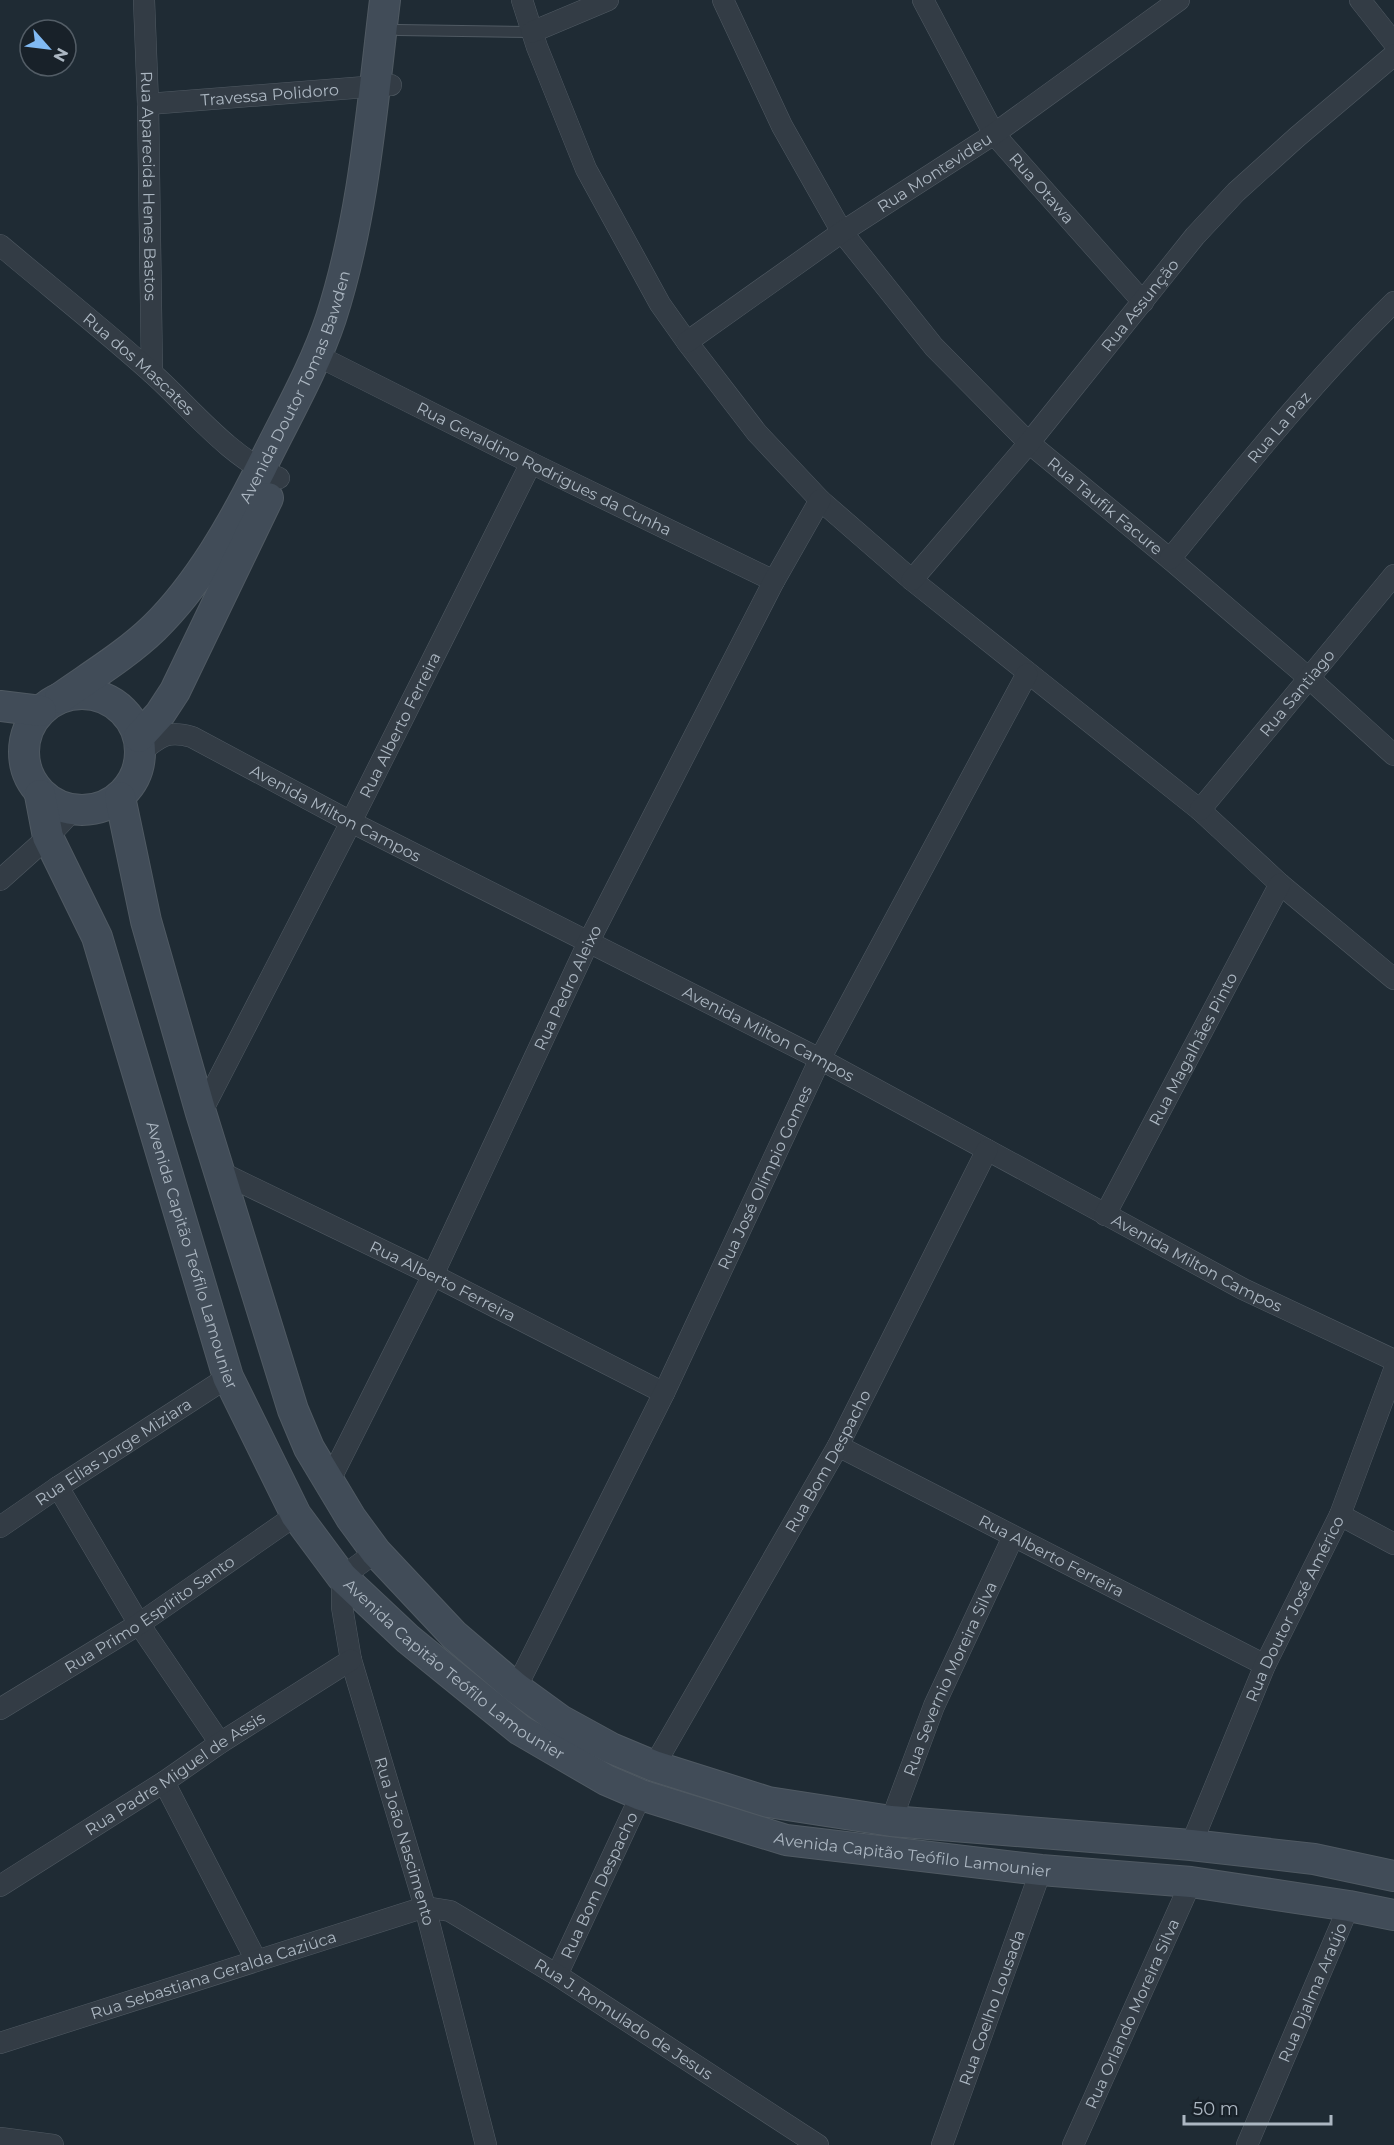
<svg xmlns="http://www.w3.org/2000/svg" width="1394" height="2145" viewBox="0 0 1394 2145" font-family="Montserrat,sans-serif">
	<rect width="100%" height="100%" fill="#1f2b34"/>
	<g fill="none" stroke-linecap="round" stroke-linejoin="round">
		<defs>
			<path id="lane" d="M398,30L532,32"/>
			<g id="street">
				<path id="s1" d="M144,0L148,104L152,373"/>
				<path d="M522,0L537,47L586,169L660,304L687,342L757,433L820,500L912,580L1200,810L1280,884L1394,979"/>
				<path id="s2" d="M723,0L782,126L842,232L934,347L1029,443L1170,559L1310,679L1394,755"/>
				<path id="s3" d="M923,0L994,134L1143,302"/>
				<path d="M1360,0L1394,43"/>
				<path d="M532,32L608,0"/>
				<path id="s4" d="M148,104L391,85"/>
				<path id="s5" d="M0,245C51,288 103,329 152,373C191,408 230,458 279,478"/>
				<path id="s6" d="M687,342L842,232L994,134L1179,0"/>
				<path id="s7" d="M316,355L531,463L774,581"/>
				<path id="s8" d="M1170,559C1242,471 1312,382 1394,302"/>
				<path id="s9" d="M912,580L1029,443L1195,236L1236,192L1297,137L1394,55"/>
				<path id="s10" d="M141,752C160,736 168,730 192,737L351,822L820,1059L1243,1289L1394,1360"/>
				<path id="s11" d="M1200,810L1394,575"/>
				<path d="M0,880L48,837L74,809"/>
				<path id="s12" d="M201,1113L351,822L531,463"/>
				<path id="s13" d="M220,1172L433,1275L664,1393"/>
				<path id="s14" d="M1105,1215L1280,884"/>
				<path id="s15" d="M838,1446L1265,1665"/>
				<path id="s16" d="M329,1482L433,1275L588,943L774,581L820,500"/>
				<path d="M58,1487L139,1624L220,1743"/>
				<path d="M1340,1515L1394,1544"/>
				<path id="s17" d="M0,1527L58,1487L228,1377"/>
				<path id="s18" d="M376,1552L342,1577V1607L351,1660L425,1907L486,2145"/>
				<path id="s19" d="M516,1688L664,1393L820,1059L1027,674"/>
				<path id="s20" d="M0,1709L139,1624L296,1515"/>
				<path id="s21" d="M654,1766L838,1446L987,1150"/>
				<path d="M164,1782L256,1960"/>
				<path id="s22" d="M891,1821L934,1706L1013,1537"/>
				<path id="s23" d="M1191,1845L1265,1665L1340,1515L1394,1370"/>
				<path id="s24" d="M0,1886L164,1782L220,1743L351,1660"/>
				<path id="s25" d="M557,1975L641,1795"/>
				<path id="s26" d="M0,2043L425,1907L450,1911L557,1975L818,2145"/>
				<path d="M0,2138L53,2145"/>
				<path id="s27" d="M942,2145L1041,1870"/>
				<path id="s28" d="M1073,2145L1191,1882"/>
				<path id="s29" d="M1247,2145L1349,1906"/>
			</g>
			<g id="secondary">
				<circle cx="82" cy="752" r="58"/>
				<path id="s30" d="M60,698C91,676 126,655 154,628C199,584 234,522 262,466C286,417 314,369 331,318C364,216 372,106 385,0"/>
				<path d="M0,706L41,711"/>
				<path d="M139,737L160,714L175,691L268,498"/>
				<path id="s31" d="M40,795L48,837L97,937L228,1377L296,1515L342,1577L408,1639L520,1730L606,1780L641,1795L786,1840L1041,1870L1191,1882L1349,1906L1394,1915"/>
				<path d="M120,797L146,921L201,1113L293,1410L309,1448L351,1518L376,1552L454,1635L516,1688L560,1720L611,1748L654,1766L768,1802L891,1821L1191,1845L1314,1859L1394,1876"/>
			</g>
		</defs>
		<!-- lane casing -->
		<use href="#lane" stroke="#505a63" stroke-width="12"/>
		<!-- street casing -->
		<use href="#street" stroke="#505a63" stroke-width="22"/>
		<!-- secondary casing -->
		<use href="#secondary" stroke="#505a63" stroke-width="32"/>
		<!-- lane -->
		<use href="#lane" stroke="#333c45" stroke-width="10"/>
		<!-- street -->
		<use href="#street" stroke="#333c45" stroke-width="21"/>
		<!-- secondary -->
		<use href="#secondary" stroke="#414c58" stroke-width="30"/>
	</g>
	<g text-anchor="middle" stroke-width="4.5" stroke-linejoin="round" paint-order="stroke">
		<!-- street labels -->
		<g font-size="16" fill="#acb7c2" stroke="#182129">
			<text dy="6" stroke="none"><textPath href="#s4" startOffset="122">Travessa Polidoro</textPath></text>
			<text dy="6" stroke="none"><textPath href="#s6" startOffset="300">Rua Montevideu</textPath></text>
			<text dy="6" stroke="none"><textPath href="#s1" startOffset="186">Rua Aparecida Henes Bastos</textPath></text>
			<text dy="6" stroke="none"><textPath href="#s3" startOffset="224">Rua Otawa</textPath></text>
			<text dy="6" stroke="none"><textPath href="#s9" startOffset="357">Rua Assunção</textPath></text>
			<text dy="6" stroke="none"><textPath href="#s5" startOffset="183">Rua dos Mascates</textPath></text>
			<text dy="6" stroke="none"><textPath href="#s30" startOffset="399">Avenida Doutor Tomas Bawden</textPath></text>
			<text dy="6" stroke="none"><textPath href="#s8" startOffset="171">Rua La Paz</textPath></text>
			<text dy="6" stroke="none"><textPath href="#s7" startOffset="255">Rua Geraldino Rodrigues da Cunha</textPath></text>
			<text dy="6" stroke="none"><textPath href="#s2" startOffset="642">Rua Taufik Facure</textPath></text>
			<text dy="6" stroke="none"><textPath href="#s11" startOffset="152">Rua Santiago</textPath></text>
			<text dy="6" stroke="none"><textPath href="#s12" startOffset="436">Rua Alberto Ferreira</textPath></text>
			<text dy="6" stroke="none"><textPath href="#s10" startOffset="219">Avenida Milton Campos</textPath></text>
			<text dy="6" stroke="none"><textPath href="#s16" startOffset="549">Rua Pedro Aleixo</textPath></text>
			<text dy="6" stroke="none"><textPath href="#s10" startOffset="705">Avenida Milton Campos</textPath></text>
			<text dy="6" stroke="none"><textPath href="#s14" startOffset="188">Rua Magalhães Pinto</textPath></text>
			<text dy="6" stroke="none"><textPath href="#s19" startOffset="568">Rua José Olímpio Gomes</textPath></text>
			<text dy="6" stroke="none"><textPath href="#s31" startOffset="486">Avenida Capitão Teófilo Lamounier</textPath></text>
			<text dy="6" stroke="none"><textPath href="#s10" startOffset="1191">Avenida Milton Campos</textPath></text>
			<text dy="6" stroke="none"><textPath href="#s13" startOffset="248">Rua Alberto Ferreira</textPath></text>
			<text dy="6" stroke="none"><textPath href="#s17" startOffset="136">Rua Elias Jorge Miziara</textPath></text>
			<text dy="6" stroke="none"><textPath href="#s21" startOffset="351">Rua Bom Despacho</textPath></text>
			<text dy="6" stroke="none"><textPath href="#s15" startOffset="240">Rua Alberto Ferreira</textPath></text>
			<text dy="6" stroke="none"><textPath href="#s23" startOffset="258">Rua Doutor José Américo</textPath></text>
			<text dy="6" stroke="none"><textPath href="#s20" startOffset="177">Rua Primo Espírito Santo</textPath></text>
			<text dy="6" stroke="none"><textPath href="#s31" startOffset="990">Avenida Capitão Teófilo Lamounier</textPath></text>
			<text dy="6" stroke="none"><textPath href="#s22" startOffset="154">Rua Severnio Moreira Silva</textPath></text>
			<text dy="6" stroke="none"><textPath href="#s24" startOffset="208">Rua Padre Miguel de Assis</textPath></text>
			<text dy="6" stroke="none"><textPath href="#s18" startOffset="315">Rua João Nascimento</textPath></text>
			<text dy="6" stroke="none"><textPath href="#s31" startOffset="1496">Avenida Capitão Teófilo Lamounier</textPath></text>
			<text dy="6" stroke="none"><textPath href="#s25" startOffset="99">Rua Bom Despacho</textPath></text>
			<text dy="6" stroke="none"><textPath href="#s26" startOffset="224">Rua Sebastiana Geralda Caziúca</textPath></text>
			<text dy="6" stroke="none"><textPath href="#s29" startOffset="166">Rua Djalma Araújo</textPath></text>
			<text dy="6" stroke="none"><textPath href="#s27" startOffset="146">Rua Coelho Lousada</textPath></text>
			<text dy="6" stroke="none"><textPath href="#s28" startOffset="144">Rua Orlando Moreira Silva</textPath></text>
			<text dy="6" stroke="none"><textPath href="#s26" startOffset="676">Rua J. Romulado de Jesus</textPath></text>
		</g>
	</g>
	<!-- north arrow -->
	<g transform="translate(48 48) rotate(118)"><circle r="28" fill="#182129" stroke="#535d66" stroke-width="1.5"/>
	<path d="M0-4.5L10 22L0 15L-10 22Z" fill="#80baf4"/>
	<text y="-9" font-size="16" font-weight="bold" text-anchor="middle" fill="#acb7c2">N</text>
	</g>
	<!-- scale -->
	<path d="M1184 2115v9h147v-9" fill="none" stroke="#acb7c2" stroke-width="3"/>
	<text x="1193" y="2115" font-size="18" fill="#acb7c2" stroke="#182129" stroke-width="4.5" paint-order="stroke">50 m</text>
</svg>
